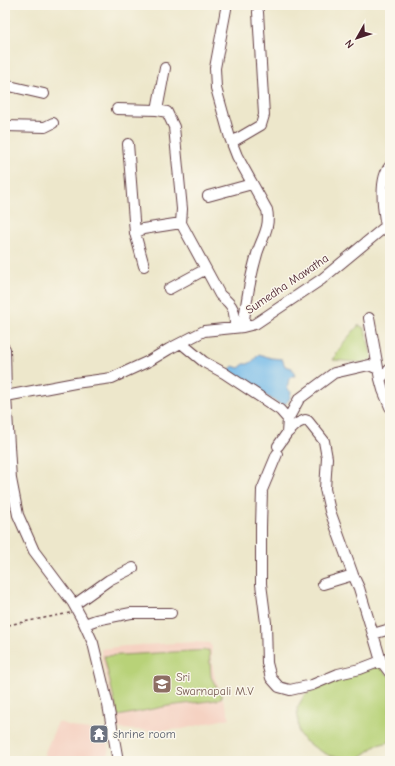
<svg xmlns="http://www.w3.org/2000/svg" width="395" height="766" viewBox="0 0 395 766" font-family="'Comic Neue',sans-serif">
	<rect width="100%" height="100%" fill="#fbf7ec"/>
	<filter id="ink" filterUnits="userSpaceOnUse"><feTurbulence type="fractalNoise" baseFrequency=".025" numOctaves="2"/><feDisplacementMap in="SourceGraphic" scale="8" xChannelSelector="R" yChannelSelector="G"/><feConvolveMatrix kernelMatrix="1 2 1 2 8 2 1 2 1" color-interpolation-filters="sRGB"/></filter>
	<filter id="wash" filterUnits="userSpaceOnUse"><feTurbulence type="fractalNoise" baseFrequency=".012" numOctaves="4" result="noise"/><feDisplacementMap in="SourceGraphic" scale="16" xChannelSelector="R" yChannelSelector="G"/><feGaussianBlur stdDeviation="0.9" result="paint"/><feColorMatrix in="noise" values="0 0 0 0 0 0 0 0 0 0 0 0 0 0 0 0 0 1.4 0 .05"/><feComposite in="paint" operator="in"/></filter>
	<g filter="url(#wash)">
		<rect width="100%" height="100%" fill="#ede7cb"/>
		<!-- built -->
		<path fill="#f5d2c2" d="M193,642L209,643L212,647L211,659L215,678L230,718L182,729L154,731L119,729L102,660L101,649L125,646Z
			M58,722L82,729L104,731L108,737L109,761H46L45,752Z"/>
		<!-- green -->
		<path fill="#b8d278" stroke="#817852" d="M359,325L365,329L372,358L366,363L333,360L344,342Z
			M209,650L211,677L222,697L217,700L168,706L118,716L104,656Z
			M379,666L390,677V742L377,745L359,758L330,756L317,749L305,741L299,734L297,708L304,696L315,688L331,681Z"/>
		<!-- water -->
		<path fill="#70b8e8" stroke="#5d6c8a" d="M259,354L271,358L282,359L285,366L292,368L295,376H292L289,379L287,388L291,392C290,398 289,403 282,405L263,394L256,385L252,386L229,370L233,366L239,368L244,364H248L253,361Z"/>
	</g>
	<g filter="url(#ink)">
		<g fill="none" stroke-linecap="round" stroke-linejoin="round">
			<defs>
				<path id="minor" d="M226,9L215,68L216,88L230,138L237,156L267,210C271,227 261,240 257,254C250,278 246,303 243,327
					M5,85L44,94
					M117,109L157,110L167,112L174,127L182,209L181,223L220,295C234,306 235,310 235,328
					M157,110L165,68
					M5,126L45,127L53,123
					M232,142L261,125L264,115L258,12
					M128,144L135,233L144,266
					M208,196L252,184
					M386,226C383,210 378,179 390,166
					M135,233L143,229L181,223
					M169,289L206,269
					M369,318L380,379
					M181,343L204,362L224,373L280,410L288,419
					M5,349L6,396L11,479L18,515L34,551L73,603L83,621L93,643L108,705L118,761
					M390,369L380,379L383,390L390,407
					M6,396L75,383L112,378L149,361L169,349L204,331L243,327L255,324L322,279L386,226L390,225
					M287,433L298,423L305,420L308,421L324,441L327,458L325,489L330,511L353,575L359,588L373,634
					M278,446L287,433L288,419L299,399L334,373L369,365L378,369
					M277,454L262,490L261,527V584L266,623L267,663L271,678L279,687L290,690L312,685L338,674L360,669L381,661
					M323,584L353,575
					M74,605L109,580L133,568
					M85,624L96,620L131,613H171
					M390,629L373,634L381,661L390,673"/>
			</defs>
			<!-- minor casing -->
			<use href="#minor" stroke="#623d43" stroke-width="12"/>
			<!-- path -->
			<path stroke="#623d43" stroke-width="1.5" stroke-dasharray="3 3" stroke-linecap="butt" d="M8,625L70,613"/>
			<!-- minor -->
			<use href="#minor" stroke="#fff" stroke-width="10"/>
		</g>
	</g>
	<!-- icons -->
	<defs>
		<symbol id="school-square" viewBox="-11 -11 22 22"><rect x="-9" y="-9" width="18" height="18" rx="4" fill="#8d6e63" stroke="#fbf7ec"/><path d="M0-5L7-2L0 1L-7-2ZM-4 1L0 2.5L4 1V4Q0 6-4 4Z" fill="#fff"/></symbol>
		<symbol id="temple-square" viewBox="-11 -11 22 22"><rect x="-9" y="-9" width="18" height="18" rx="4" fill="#6b7280" stroke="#fbf7ec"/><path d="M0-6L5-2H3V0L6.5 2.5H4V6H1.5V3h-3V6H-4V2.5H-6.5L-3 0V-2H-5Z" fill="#fff"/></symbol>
	</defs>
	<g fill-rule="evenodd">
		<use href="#school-square" x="151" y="673" width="22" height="22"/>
		<use href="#temple-square" x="88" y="723" width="22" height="22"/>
	</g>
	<g text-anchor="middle" stroke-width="3" stroke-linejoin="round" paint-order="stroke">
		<!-- street labels -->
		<g font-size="12" fill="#4a1f2b" stroke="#fbf7ec">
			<text transform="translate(287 284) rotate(-34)" y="4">Sumedha Mawatha</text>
		</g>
		<!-- education labels -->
		<g font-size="12" fill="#785e54" stroke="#fbf7ec" text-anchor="start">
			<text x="176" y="681">Sri<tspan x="176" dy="14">Swarnapali M.V</tspan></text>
		</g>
		<!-- worship labels -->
		<g font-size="12" fill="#5b616d" stroke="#fbf7ec" text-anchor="start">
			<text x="113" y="738">shrine room</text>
		</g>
	</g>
	<!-- margin -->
	<rect width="395" height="766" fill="none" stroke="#fbf7ec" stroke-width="20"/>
	<!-- north arrow -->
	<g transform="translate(357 38) rotate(231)" stroke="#fbf7ec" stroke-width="3" paint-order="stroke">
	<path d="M0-3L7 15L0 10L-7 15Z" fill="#4a1f2b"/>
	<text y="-6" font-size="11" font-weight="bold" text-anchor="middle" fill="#4a1f2b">N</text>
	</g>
</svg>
